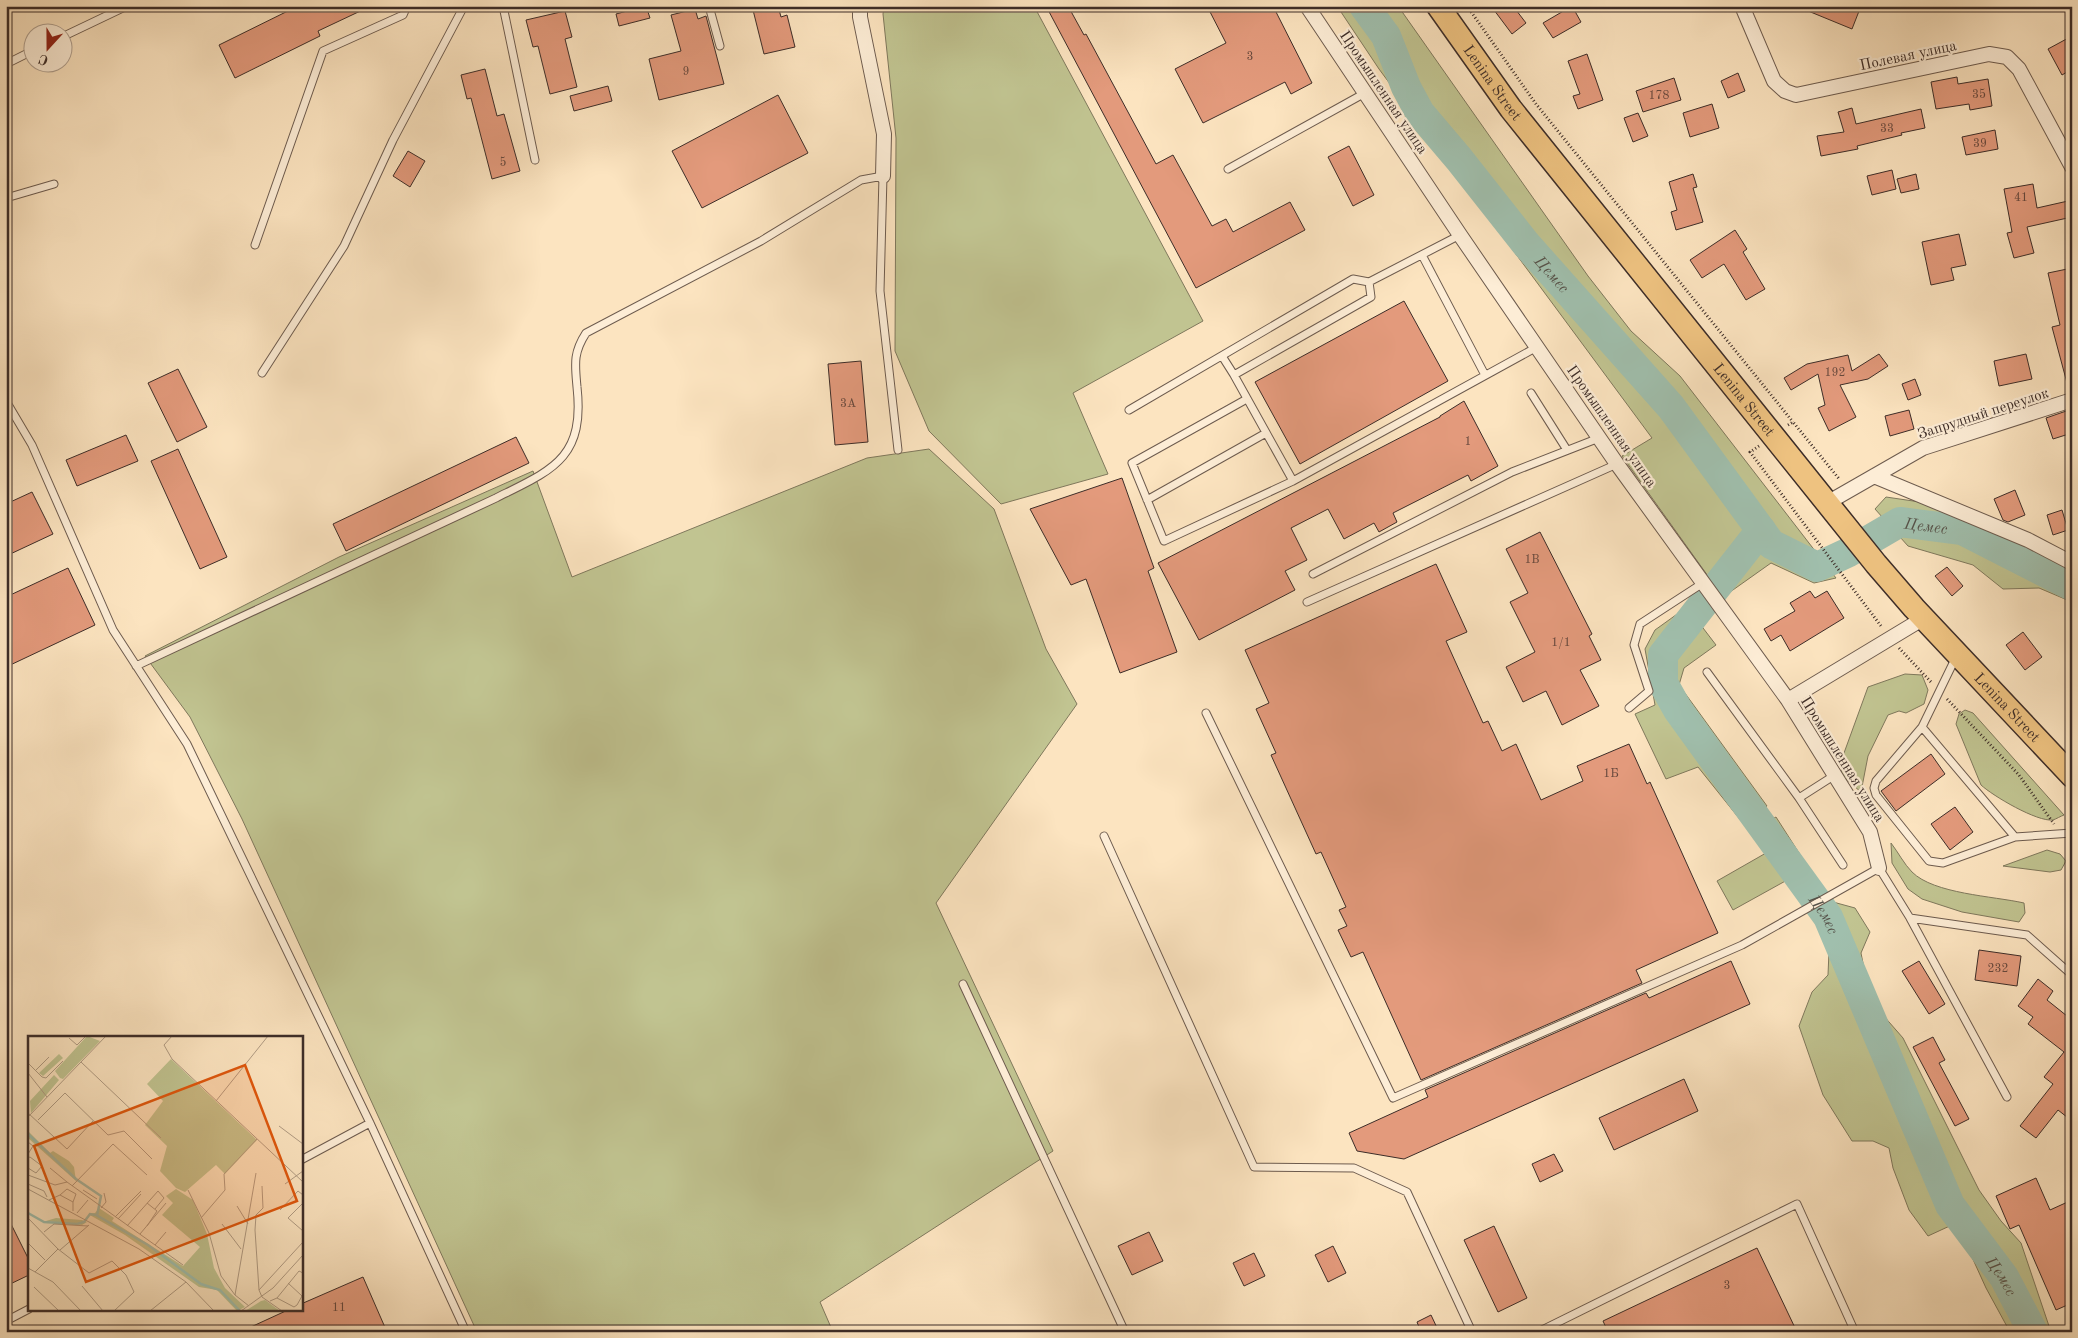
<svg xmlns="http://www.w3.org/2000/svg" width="2078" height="1338" viewBox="0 0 2078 1338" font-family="'Old Standard TT',serif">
	<rect width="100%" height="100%" fill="#fce4c0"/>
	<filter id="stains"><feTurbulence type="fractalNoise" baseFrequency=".004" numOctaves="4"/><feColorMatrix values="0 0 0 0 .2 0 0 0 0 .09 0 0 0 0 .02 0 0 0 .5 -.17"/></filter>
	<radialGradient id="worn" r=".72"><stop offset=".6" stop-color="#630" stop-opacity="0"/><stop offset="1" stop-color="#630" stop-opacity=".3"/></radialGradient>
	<!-- green -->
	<path fill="#c1c491" stroke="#7f785c" d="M884,6H1034L1203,321L1073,393L1108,474L1001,504L929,431L895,351L896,138L883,14Z
		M1337,6H1398L1588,276L1631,331L1680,376L1836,578L1814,583L1771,563L1723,597L1622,456L1652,438L1379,69Z
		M929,449L994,509L1046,649L1077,704L936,903L1053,1151L820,1302L833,1332H477L242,819L190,717L145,656L339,557L533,471L572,577L867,458Z
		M1886,497L1920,502L2005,534L2072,569V602L2039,588L2003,589L1973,565L1908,546L1875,509Z
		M1687,607L1716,645L1684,668L1679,685L1767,806L1742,822L1698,767L1666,779L1635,714L1655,705L1645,649L1655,630Z
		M1905,674L1922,675L1928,690L1924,704L1906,713L1899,711L1888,715L1868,756L1861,792L1841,775L1844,753L1868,687Z
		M1965,710L1973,713L2064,815C2061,816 2056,819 2053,820C2037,822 1993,796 1981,785L1956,724L1959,714Z
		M1776,817L1824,892L1803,904L1789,879L1733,910L1717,881L1766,853L1750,831Z
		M1891,843C1898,852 1904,864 1912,872C1934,894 1993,896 2024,903L2025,913L2019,922L1962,912L1922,899L1908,889L1892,863Z
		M2047,850L2060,854L2066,861L2061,870L2050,872L2003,866Z
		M1833,902L1855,908L1870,932L1861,953L1867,983L1882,1014L1903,1038L1979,1190L2001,1221L2021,1243L2051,1332H2010L1986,1288L1966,1244L1954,1224L1928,1236L1909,1210L1893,1168L1889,1148L1873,1141H1852L1823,1095L1799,1026L1812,992L1828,975L1829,951L1819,921Z"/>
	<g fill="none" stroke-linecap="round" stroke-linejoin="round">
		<!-- river -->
		<g stroke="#a0bfad" stroke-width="30">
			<path id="s1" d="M1364,6L1386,36L1406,87L1420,113L1459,159L1526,244L1671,407L1771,544L1817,567L1847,553L1900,522L1962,530L2072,586"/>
			<path id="s2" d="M1761,530L1663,655V683L1678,710L1828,917L1950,1205L2004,1277L2033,1332"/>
		</g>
	</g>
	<!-- building -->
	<path fill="#e39a7c" stroke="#3d2d28" d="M298,6H371L318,31L320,36L235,78L219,45Z
		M646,6L650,18L619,26L616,14Z
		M752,6H778L781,17L787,15L795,47L764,54Z
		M1046,6H1068L1084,35L1086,34L1156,164L1173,155L1212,226L1226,219L1233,232L1290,202L1305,230L1196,288Z
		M1207,6H1273L1312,83L1291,94L1285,82L1203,123L1175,69L1226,43Z
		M1491,6H1513L1526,23L1512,34Z
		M1572,6L1581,22L1553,38L1543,23Z
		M1796,6H1861L1852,29Z
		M695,9L698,19L706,16L724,84L659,100L649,59L681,51L671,15Z
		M565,11L572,37L565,39L577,87L550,94L538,46L533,47L526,20Z
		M2072,36V69L2062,75L2048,49Z
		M1587,54L1603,100L1578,109L1573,96L1580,94L1568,61Z
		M485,69L497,116L504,114L520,171L492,179L471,98L467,99L461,75Z
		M1738,73L1745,91L1728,98L1721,81Z
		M1957,77L1958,84L1988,79L1992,106L1970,110L1969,104L1936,109L1931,82Z
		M1674,78L1681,100L1643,112L1636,91Z
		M608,86L612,101L574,111L570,96Z
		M778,95L808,153L702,208L672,151Z
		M1712,104L1719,128L1690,137L1683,113Z
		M1852,108L1856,124L1921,109L1925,128L1901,133L1902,135L1857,146L1858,149L1821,156L1817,136L1844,132L1838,112Z
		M1638,113L1648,136L1633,142L1624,118Z
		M1995,130L1998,149L1966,155L1962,137Z
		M1349,146L1374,195L1353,206L1328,157Z
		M408,151L425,161L410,187L393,176Z
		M1892,170L1896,189L1872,195L1867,176Z
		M1693,174L1697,187L1693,188L1703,222L1676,230L1671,212L1677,210L1669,182Z
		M1916,174L1919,189L1901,193L1897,179Z
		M2033,184L2037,208L2068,201L2072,217L2027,227L2034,253L2014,258L2007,233L2012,232L2004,189Z
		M1735,230L1747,249L1743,252L1765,289L1746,300L1724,264L1702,278L1690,260Z
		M1959,234L1966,265L1951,268L1954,280L1931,285L1922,242Z
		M2072,268V383H2067L2052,327L2060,325L2048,273Z
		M1404,301L1448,381L1300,464L1255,382Z
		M1879,354L1888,366L1868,379L1840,385L1856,417L1829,431L1818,408L1825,405L1818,374L1791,390L1784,378L1807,364L1848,355L1852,371Z
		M2026,354L2032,379L1999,386L1994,361Z
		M861,361L868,442L835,445L828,364Z
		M178,369L207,427L177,442L148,383Z
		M1915,379L1921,395L1908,400L1902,384Z
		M1464,401L1498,466L1471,481L1468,475L1393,513L1397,522L1379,532L1374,523L1344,539L1328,509L1291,528L1307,560L1285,571L1295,590L1199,640L1158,563L1440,417V416Z
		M2072,409V433L2053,439L2046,418Z
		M1909,410L1914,429L1890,436L1885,416Z
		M126,435L138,461L77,486L66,460Z
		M516,437L529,463L346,551L333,524Z
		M178,449L227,557L200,569L151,461Z
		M1122,478L1154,568L1148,571L1177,652L1120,673L1086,579L1071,585L1030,509Z
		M2015,490L2025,515L2008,522L2003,520L1994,499Z
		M32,492L53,534L6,556V504Z
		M2062,510L2068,530L2053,535L2047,515Z
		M1540,532L1592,634L1589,636L1601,660L1580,670L1599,706L1562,725L1546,691L1523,702L1506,667L1535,652L1510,602L1528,593L1506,549Z
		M1436,564L1467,632L1446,641L1483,723L1488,721L1502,751L1516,744L1541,800L1583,781L1577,766L1629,744L1647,784L1650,782L1718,933L1636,970L1642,983L1421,1080L1363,952L1351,957L1338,930L1347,926L1339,910L1346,907L1321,852L1316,854L1271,755L1276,753L1256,709L1269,703L1245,650Z
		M1947,567L1963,586L1952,596L1935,576Z
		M68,568L95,625L6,667V597Z
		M1810,591L1815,598L1827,591L1844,618L1790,651L1781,635L1771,641L1764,629L1795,611L1790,603Z
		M2023,632L2042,657L2025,670L2006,645Z
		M1931,754L1945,774L1896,811L1881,791Z
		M1955,807L1973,832L1950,850L1931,824Z
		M1979,950L2021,956L2017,986L1975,980Z
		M1731,961L1750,1004L1404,1159L1357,1151L1349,1133L1428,1097L1425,1090L1646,993L1649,998Z
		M1919,961L1945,1004L1929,1014L1902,971Z
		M2038,979L2053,991L2047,1000L2072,1020V1121L2058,1110L2036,1138L2020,1126L2053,1084L2044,1077L2064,1052L2028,1024L2033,1017L2018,1006Z
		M1933,1037L1945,1060L1939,1063L1969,1119L1955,1126L1913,1047Z
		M1684,1079L1698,1111L1614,1150L1599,1118Z
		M1554,1154L1563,1171L1540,1182L1532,1164Z
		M2036,1178L2050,1210L2072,1200V1303L2056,1310L2019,1225L2010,1229L1996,1196Z
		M6,1214L29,1260V1275L6,1286Z
		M1494,1226L1527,1298L1498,1312L1464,1240Z
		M1149,1232L1163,1261L1132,1275L1118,1246Z
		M1333,1246L1346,1273L1328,1282L1315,1255Z
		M1757,1248L1797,1332H1608L1603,1321Z
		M1254,1253L1265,1276L1244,1286L1233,1263Z
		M363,1277L387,1332H240L290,1309H301V1304Z
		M1431,1315L1439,1332H1421L1417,1322Z"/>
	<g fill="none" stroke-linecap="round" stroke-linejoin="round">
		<defs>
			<path id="service" d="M503,6L535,160
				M709,6L720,46
				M62,37L127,6
				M6,64L32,51
				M1228,169L1365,93
				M6,198L54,184
				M255,245L323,51L403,15L407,6
				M1422,255L1485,375
				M1222,356L1234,375
				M262,373L344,246L393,140L464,6
				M1531,393L1567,450
				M1245,400L1132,463L1164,541L1293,481L1537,347
				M6,401L32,445L113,630L187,744L370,1123L466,1332
				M1129,410L1353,279L1369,282L1460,235
				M1293,481L1234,375L1371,297L1369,282
				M1147,500L1266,433
				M1313,574L1512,472L1599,438
				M1307,602L1617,464
				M1956,657L1922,727L2015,837L2072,833
				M136,666L496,498C552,470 585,459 577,387C575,364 573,353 586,333L761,241L861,180L883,176L880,291L898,450
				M1707,672L1799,798
				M1629,708L1649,691L1634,645L1640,624L1703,583
				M1206,713L1393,1098L1742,945L1879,868L1910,918L2027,935L2072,975
				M1922,727L1876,781L1874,788L1876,795L1929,861L1943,863L2015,837
				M1835,775L1799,798L1843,865
				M1104,836L1254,1167L1354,1168L1407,1192L1472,1332
				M1910,918L2007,1097
				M963,984L1125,1332
				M301,1160L370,1123
				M6,1321L29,1309
				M1538,1332L1797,1204L1855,1332"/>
			<path id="minor" d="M860,6V17L884,134L883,176
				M1307,6L1460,235L1617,464L1788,700L1870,832L1879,868
				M1742,6L1774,81L1785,91L1796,95L1989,54L2007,57L2019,69L2072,167
				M1874,476L2028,540L2072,563
				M1827,503L1923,448L2072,400
				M1788,700L1924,618"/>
			<g id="trunk">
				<path id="s3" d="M1438,6L1511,109L1876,564L1914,608L2072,776"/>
			</g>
		</defs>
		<!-- service casing -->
		<use href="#service" stroke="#6d5b4e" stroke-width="9"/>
		<!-- minor casing -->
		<use href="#minor" stroke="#6d5b4e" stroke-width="16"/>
		<!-- trunk casing -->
		<use href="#trunk" stroke="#3d2d28" stroke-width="25"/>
		<!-- path -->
		<path stroke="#3d2d28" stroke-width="3" stroke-dasharray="1 2.5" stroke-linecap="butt" d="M1467,6L1536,104L1793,422
			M1788,425L1793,422L1840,480
			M1759,446L1750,452L1881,626
			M1899,648L1931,682
			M1947,699L2019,775L2054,824"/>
		<!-- service -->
		<use href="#service" stroke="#fdedd6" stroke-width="7"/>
		<!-- minor -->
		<use href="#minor" stroke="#fdedd6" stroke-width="14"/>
		<!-- trunk -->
		<use href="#trunk" stroke="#eec280" stroke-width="22"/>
	</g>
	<g text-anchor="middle" stroke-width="4.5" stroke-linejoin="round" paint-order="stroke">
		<!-- number labels -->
		<g font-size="12" fill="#66483d">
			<text x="1250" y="60">3</text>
			<text x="686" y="75">9</text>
			<text x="1979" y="98">35</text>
			<text x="1659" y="99">178</text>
			<text x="1887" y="132">33</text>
			<text x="1980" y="147">39</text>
			<text x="503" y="166">5</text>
			<text x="2021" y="201">41</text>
			<text x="1835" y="376">192</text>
			<text x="848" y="407">3А</text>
			<text x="1468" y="445">1</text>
			<text x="1532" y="563">1В</text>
			<text x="1561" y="646">1/1</text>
			<text x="1611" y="777">1Б</text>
			<text x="1998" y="972">232</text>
			<text x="1727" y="1289">3</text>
			<text x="339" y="1311">11</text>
		</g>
		<!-- street labels -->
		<g font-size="15" fill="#3d2d28" stroke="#fdedd6">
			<text transform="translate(1908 55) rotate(-12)" y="5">Полевая улица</text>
			<text dy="5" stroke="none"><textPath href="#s3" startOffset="94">Lenina Street</textPath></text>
			<text transform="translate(1384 92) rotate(56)" y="5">Промышленная улица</text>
			<text dy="5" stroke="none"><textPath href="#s3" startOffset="499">Lenina Street</textPath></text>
			<text transform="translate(1983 413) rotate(-18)" y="5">Запрудный переулок</text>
			<text transform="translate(1612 426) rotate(55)" y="5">Промышленная улица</text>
			<text dy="5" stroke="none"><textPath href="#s3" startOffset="904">Lenina Street</textPath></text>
			<text transform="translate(1843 759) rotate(58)" y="5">Промышленная улица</text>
		</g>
		<!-- water labels -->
		<g font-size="16" font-style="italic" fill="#565249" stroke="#fdedd6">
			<text dy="6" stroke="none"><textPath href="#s1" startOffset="330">Цемес</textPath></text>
			<text dy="6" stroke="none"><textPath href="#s1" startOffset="850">Цемес</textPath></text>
			<text dy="6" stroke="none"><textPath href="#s2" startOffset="469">Цемес</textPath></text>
			<text dy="6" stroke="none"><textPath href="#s2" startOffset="874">Цемес</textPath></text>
		</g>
	</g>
	<!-- overview -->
	<g transform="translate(28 1036)">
		<rect width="275" height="275" fill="#fce4c0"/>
		<path d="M59,0L72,5L35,43L32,42L27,35ZM31,18L35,22L15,40L11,37ZM143,23L229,104L197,138L188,129L157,156L148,152L132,135L139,110L117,89L135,65L119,48ZM26,39L31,44L3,77L2,65ZM0,95L22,117L25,115L41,125L46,131L48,145L0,102ZM148,153L165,164L179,198L186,232L197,252L217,271L209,275L189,254L171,251L97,199L60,178L67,177L71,172L86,182L84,185L155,230L172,211L134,179L145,167L138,160ZM28,182L54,184L59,186L54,189L18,185ZM237,264L252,275H217L233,265Z" fill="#c1c491"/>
		<path fill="none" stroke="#a0bfad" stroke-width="2.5" d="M0,98L48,143L73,160L69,180M0,177L16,186L49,188L56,186L62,178L68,179L120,209L173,248L192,254L212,275"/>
		<path fill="none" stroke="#b09b83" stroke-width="1" d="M144,0L136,9L144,23L275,146M41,2L49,9L58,0M53,26L133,102M0,27L14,41L18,42L35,25M7,35L21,21M0,37L19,61M188,65L240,0M0,77L39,113L65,85M0,81L78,0M10,84L37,57L80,99L96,95L124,123M251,90L275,108M0,106L5,110L0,118M0,122L2,121L14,130L8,137L0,132M22,132L39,146M0,139L27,149L39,146L155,229M0,148L16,155L19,161M257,148L275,135M44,150L85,108L119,139M234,150L235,172L228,179L227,194L231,254L234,261L254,275M0,153L111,213L158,246L186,275M55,154L69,163M160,154L181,197L193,240L207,259L221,270M32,159L39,153L48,158L45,166M21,164L32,159L45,166V175M119,167L129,175L119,190M275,167L260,182L275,195M209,170L220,188M73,172L78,166L76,157M252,174L270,155L275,159M49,177L60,164M87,181L113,155M0,182L30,213L61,237L84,225L98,239L106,256L86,275M173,182L197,154L196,138L229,103M90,183L113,158M194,188L213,213M99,190L130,155L136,162L127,173M16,196L26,188L60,190M112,198L138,167M0,207L17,224M127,209L138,196M32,214L61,189M0,232L25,246L53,275M7,236L30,213M54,250L75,275M6,251L31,275M231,254L275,206M207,259L228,137M249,262L266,271L269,269L274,260L260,247M242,265L249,262L271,235L275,237M122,275L158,246M213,275L245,252L275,219"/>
		<path fill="#df570d" fill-opacity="0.15" stroke="#df570d" stroke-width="2.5" d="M217,29L269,165L58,246L6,110Z"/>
		<rect width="275" height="275" fill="none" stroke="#3d2d28" stroke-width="2.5"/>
	</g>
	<!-- margin -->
	<rect width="2078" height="1338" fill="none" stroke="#fce4c0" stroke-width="25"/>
	<rect x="8" y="8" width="2063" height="1323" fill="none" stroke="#3d2d28" stroke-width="2.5"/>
	<rect x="12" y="12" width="2053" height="1313" fill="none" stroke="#3d2d28"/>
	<!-- north arrow -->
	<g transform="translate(48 48) rotate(201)"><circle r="24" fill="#fdedd6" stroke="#b0a090"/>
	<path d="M0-4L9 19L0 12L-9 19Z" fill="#8f2418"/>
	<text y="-8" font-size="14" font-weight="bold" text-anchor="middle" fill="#3d2d28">С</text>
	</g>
	<rect width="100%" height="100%" filter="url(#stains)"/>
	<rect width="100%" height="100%" fill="url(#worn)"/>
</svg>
